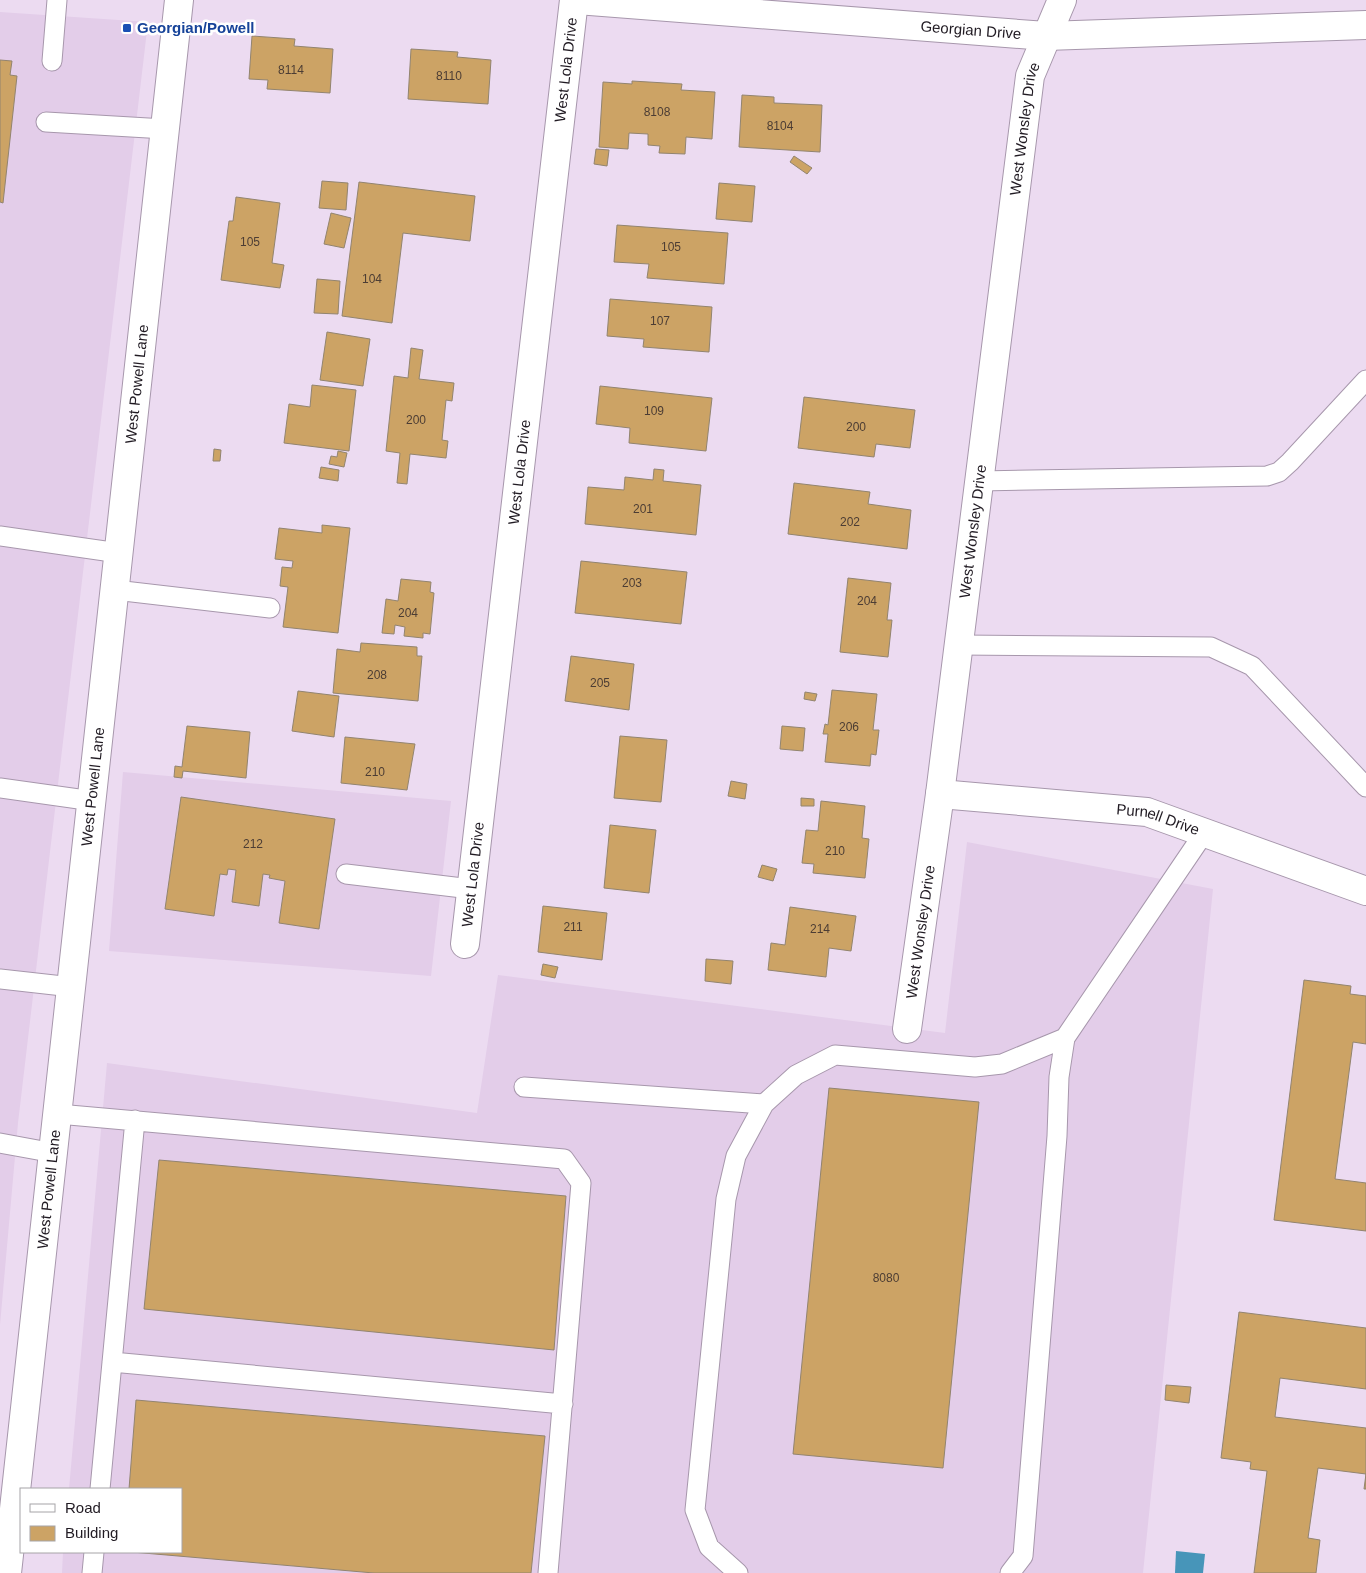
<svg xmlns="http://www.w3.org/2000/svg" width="1366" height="1573" viewBox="0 0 1366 1573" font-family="Arial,sans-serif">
	<rect width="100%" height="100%" fill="#ecdbf1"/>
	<!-- built -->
	<path fill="#e3cde9" d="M0,12L148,22L18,1123L0,1325Z
		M123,772L451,801L431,976L109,951Z
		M967,842L1213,889L1143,1573H62L63,1552H181V1489H69L107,1063L477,1113L498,975L945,1033Z"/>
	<!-- water -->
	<path fill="#4795b9" d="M1176,1551L1205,1554L1203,1573H1175Z"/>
	<!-- building -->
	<path fill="#cca365" stroke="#92846f" d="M252,36L295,39L294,46L333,49L330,93L267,89L268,80L249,79Z
		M411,49L458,52L457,57L491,60L488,104L408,99Z
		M0,60L12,61L10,75L17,76L3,203L0,202Z
		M632,81L682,84L681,90L715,92L712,139L686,137L685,154L659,153L660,146L648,145V134L629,133L628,149L599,147L603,82L632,84Z
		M742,95L774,97V103L822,105L820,152L739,147Z
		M596,149L609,150L607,166L594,164Z
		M794,156L812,168L807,174L790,162Z
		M322,181L348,183L346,210L319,208Z
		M359,182L475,196L470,241L403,233L392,323L342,316Z
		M719,183L755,186L752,222L716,219Z
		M236,197L280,203L272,263L284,265L280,288L221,280L229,221H233Z
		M331,213L351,218L344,248L324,244Z
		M617,225L728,233L724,284L647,278L649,264L614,262Z
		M317,279L340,281L338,314L314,313Z
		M610,299L712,307L709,352L643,347L644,339L607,336Z
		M327,332L370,339L363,386L320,380Z
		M411,348L423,350L419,379L454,383L452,401L446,400L442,440L448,441L446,458L410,454L407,484L397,483L400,453L386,451L394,376L408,378Z
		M312,385L356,390L349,451L284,443L289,404L310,407Z
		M600,386L712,398L706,451L629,443L630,428L596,424Z
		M804,397L915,410L910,448L876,444L874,457L798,448Z
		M214,449L221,450L220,461H213Z
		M338,451L347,453L344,467L329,464L331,456L337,457Z
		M321,467L339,470L338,481L319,478Z
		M654,469L664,470L663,481L701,485L696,535L585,524L588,487L624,490L625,477L653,480Z
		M794,483L870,492L868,504L911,510L907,549L788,534Z
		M322,525L350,528L338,633L283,627L288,587L280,586L282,567L292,568L293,561L275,559L279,528L322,533Z
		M581,561L687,572L681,624L575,613Z
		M848,578L891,583L887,620H892L888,657L840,652Z
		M401,579L431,582L430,592L434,593L430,634L423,633V638L404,636L405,627L395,625L394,634L382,633L386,599L398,601Z
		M361,643L417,647V656H422L418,701L333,693L337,649L360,652Z
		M571,656L634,664L629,710L565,701Z
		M832,690L877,694L873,730H879L876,755L871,754L870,766L825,762L828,734H823L825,724L828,725Z
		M298,691L339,696L334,737L292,731Z
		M805,692L817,694L815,701L804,699Z
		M187,726L250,732L246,778L183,771L182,778L174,777L175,766L182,767Z
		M782,726L805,728L803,751L780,749Z
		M620,736L667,740L661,802L614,798Z
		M345,737L415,744L407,790L341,783Z
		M731,781L747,784L745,799L728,796Z
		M181,797L335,819L319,929L279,923L285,881L269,878L270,875L263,874L259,906L232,902L236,870L228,869L227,875L220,874L214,916L165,909Z
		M801,798L814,799V806H801Z
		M821,801L865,806L862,838L869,839L865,878L813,873L814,864L802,863L806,830L818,831Z
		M610,825L656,830L649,893L604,888Z
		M762,865L777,869L773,881L758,877Z
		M543,906L607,913L602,960L538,952Z
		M790,907L856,916L851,951L829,948L826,977L768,970L771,943L785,945Z
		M706,959L733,961L731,984L705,981Z
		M543,964L558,967L555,978L541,975Z
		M1304,980L1351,986L1350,994L1366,996V1044L1353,1042L1335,1179L1366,1183V1231L1274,1220Z
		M829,1088L979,1102L943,1468L793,1454Z
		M159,1160L566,1196L554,1350L144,1309Z
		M1239,1312L1366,1328V1389L1280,1378L1275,1417L1366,1428V1489H1364L1366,1474L1318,1468L1308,1538L1320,1540L1316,1573H1254L1267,1471L1250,1469L1251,1462L1221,1458Z
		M1166,1385L1191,1387L1189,1403L1165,1400Z
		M136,1400L545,1436L531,1573H374L132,1552H181V1489H129Z"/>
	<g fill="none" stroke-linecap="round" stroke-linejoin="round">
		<defs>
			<path id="lane" d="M52,61L57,0
				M46,122L165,129
				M979,481L1267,476L1279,472L1290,462L1366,380
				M0,536L119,553
				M115,590L270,608
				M959,645L1211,647L1252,666L1366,787
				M0,788L93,801
				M346,874L471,889
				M0,979L72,987
				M524,1087L764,1104
				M58,1114L564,1159L581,1183L548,1573
				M0,1143L54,1153
				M112,1362L563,1404
				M100,1489L135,1120
				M92,1573L94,1552
				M738,1573L709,1547L695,1510L726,1199L736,1156L764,1104L796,1075L835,1055L975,1067L1002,1064L1065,1038
				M1010,1573L1023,1556L1057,1136L1059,1077L1065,1038L1204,833"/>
			<g id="street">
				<path id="s1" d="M940,794L1147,812L1366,891"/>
				<path id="s2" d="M465,944L574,0"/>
				<path id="s3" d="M907,1029L940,794L1030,76L1062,0"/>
				<path id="s4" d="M7,1573L179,0"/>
			</g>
			<g id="secondary">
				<path id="s5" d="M577,0L1046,36L1366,25"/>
			</g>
		</defs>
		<!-- lane casing -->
		<use href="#lane" stroke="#a797ac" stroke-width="21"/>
		<!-- street casing -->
		<use href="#street" stroke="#a797ac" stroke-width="30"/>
		<!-- secondary casing -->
		<use href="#secondary" stroke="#a797ac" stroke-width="30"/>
		<!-- lane -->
		<use href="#lane" stroke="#fff" stroke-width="19"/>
		<!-- street -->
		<use href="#street" stroke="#fff" stroke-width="28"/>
		<!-- secondary -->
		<use href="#secondary" stroke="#fff" stroke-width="28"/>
	</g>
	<!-- markers -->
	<rect fill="#1a4fb4" stroke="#fff" stroke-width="2" x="122" y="23" width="10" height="10" rx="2.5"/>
	<g text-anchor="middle" stroke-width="5" stroke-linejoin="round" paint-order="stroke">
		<!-- number labels -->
		<g font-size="12" fill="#4c3d34">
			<text x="291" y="74">8114</text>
			<text x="449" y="80">8110</text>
			<text x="657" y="116">8108</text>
			<text x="780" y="130">8104</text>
			<text x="250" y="246">105</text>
			<text x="671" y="251">105</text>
			<text x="372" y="283">104</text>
			<text x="660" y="325">107</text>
			<text x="654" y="415">109</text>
			<text x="416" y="424">200</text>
			<text x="856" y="431">200</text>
			<text x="643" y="513">201</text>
			<text x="850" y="526">202</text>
			<text x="632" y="587">203</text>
			<text x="867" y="605">204</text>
			<text x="408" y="617">204</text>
			<text x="377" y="679">208</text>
			<text x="600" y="687">205</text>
			<text x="849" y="731">206</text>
			<text x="375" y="776">210</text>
			<text x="253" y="848">212</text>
			<text x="835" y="855">210</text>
			<text x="573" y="931">211</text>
			<text x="820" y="933">214</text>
			<text x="886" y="1282">8080</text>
		</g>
		<!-- transit labels -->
		<g font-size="15" font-weight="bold" fill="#164399" stroke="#fff" text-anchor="start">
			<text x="137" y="33">Georgian/Powell</text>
		</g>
		<!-- street labels -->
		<g font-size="15" fill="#211b23" stroke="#fff">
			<text dy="5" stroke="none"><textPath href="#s5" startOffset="395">Georgian Drive</textPath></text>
			<text dy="5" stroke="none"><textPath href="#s2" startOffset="880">West Lola Drive</textPath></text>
			<text dy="5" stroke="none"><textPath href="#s3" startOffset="908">West Wonsley Drive</textPath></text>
			<text dy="5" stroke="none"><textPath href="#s4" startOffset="1196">West Powell Lane</textPath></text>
			<text dy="5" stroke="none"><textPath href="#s2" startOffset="475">West Lola Drive</textPath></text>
			<text dy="5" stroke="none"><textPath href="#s3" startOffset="502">West Wonsley Drive</textPath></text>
			<text dy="5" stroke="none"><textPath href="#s4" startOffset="791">West Powell Lane</textPath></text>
			<text dy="5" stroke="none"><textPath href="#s1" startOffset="220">Purnell Drive</textPath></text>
			<text dy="5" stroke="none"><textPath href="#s2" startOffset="70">West Lola Drive</textPath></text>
			<text dy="5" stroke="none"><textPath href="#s3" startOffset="98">West Wonsley Drive</textPath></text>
			<text dy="5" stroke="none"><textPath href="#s4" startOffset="386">West Powell Lane</textPath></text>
		</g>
	</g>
	<!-- legend -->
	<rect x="20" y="1488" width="162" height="65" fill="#ffffff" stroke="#a6a4a7"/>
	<rect x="30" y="1504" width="25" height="8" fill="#ffffff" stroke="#a6a4a7"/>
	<text x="65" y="1513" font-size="15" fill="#211b23">Road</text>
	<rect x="30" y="1526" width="25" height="15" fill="#cca365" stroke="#a6a4a7"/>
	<text x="65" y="1538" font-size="15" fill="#211b23">Building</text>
</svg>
